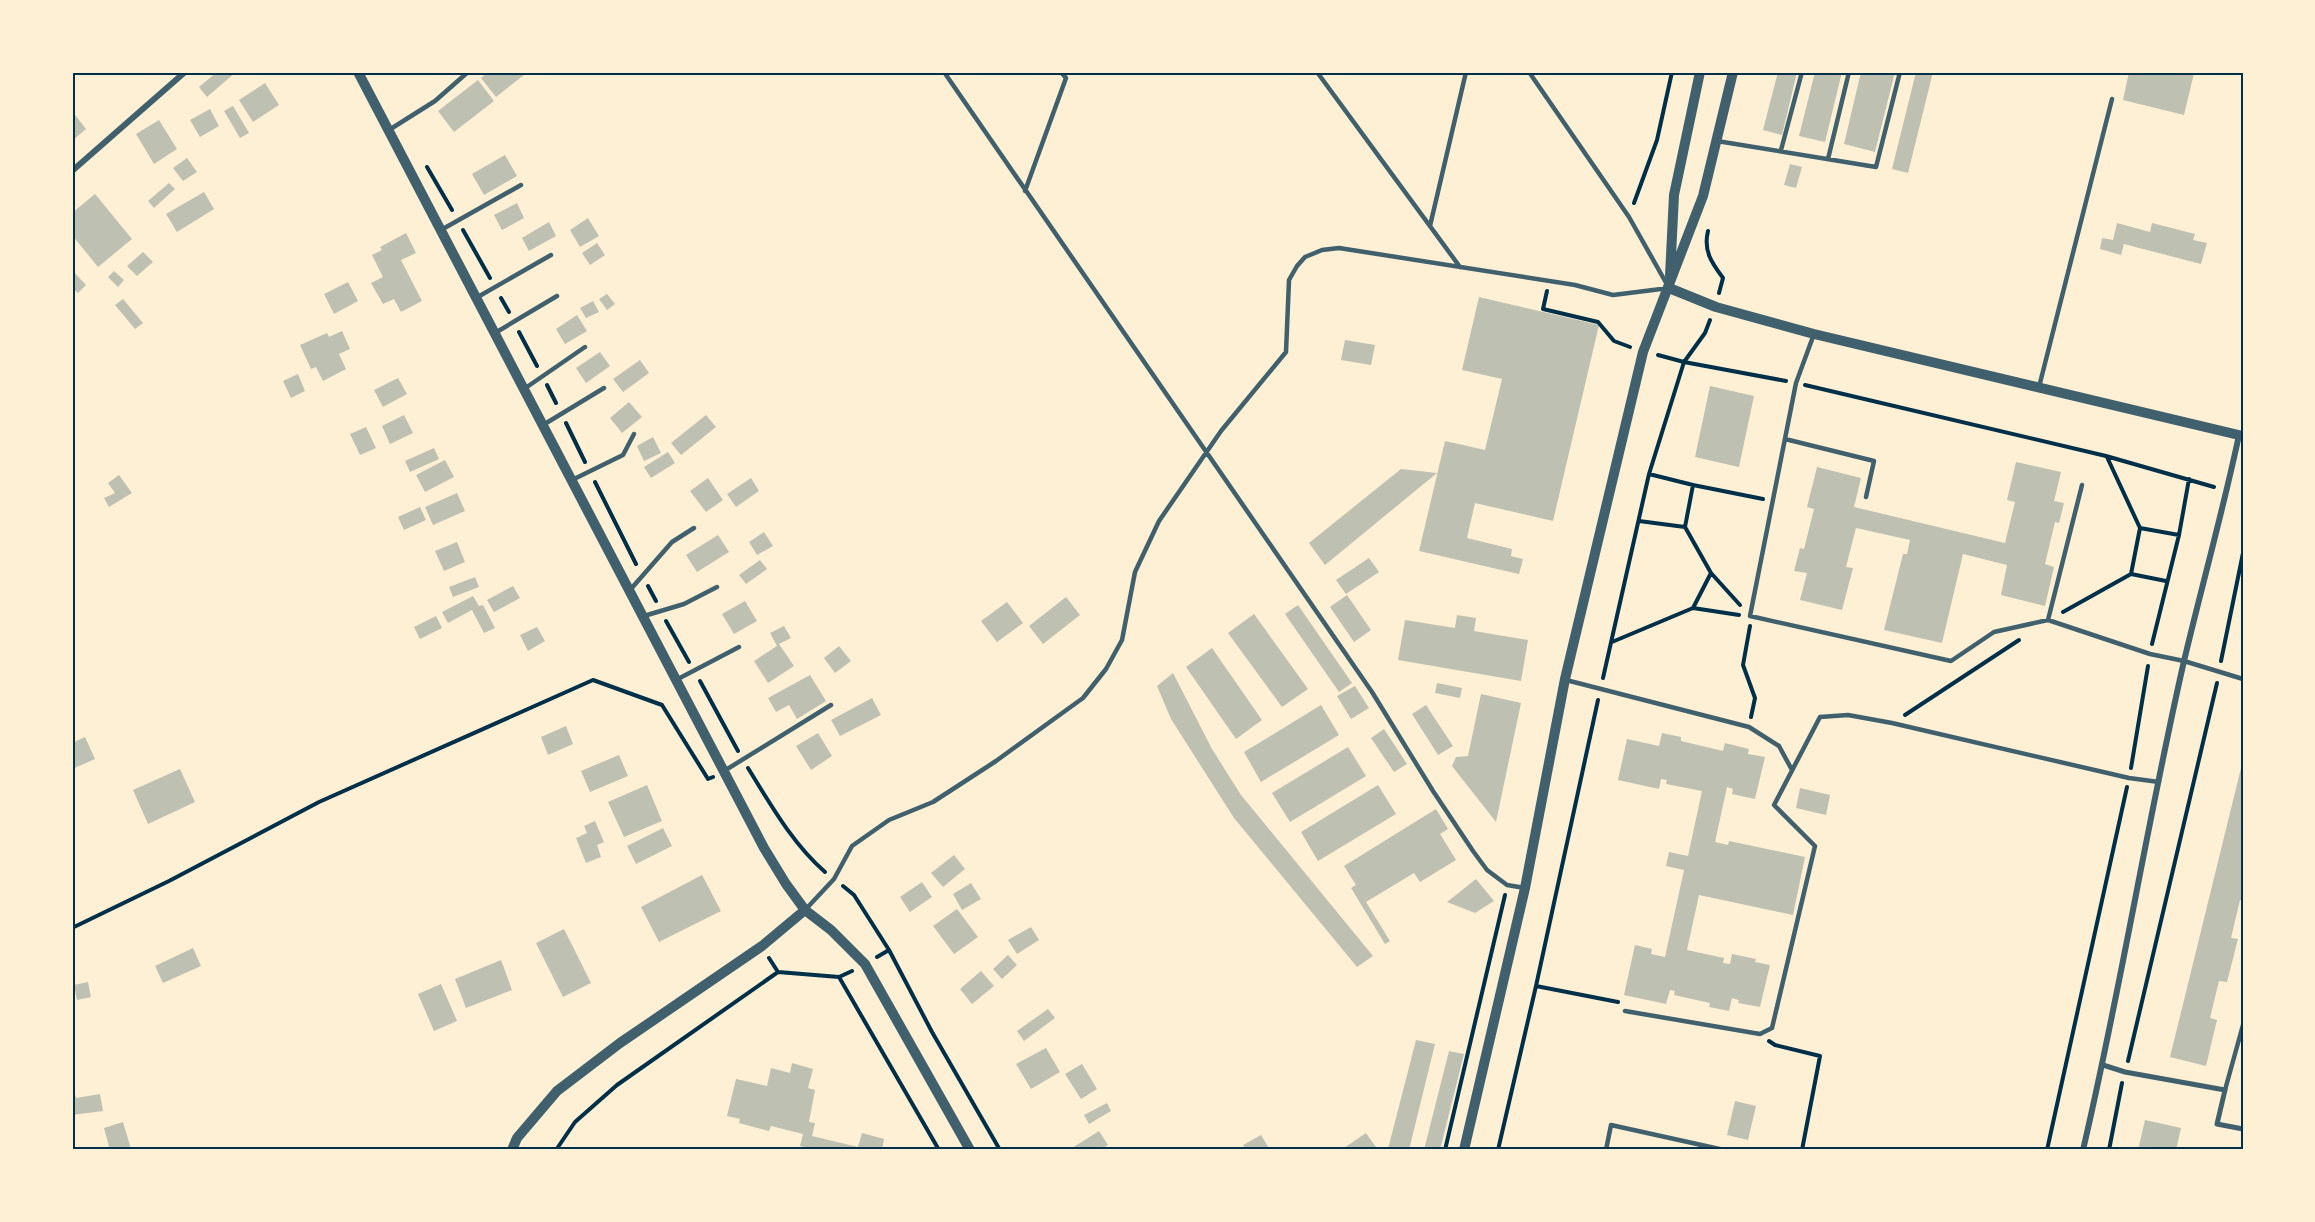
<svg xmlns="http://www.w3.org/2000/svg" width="2315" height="1222" viewBox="0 0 2315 1222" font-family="Helvetica,sans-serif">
	<rect width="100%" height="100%" fill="#fdf0d5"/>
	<!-- building -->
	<path fill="#bec0b2" d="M217,72H236L207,97L199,87Z
		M488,72H521L524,75L496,97L481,78Z
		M1778,72H1797L1782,135L1763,130Z
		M1815,72H1842L1825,142L1799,136Z
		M1861,72H1895L1875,152L1844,144Z
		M1916,72H1933L1908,173L1892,169Z
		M2129,72L2194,73L2184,115L2123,100Z
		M478,80L494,101L454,132L438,111Z
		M265,83L279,105L253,122L239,100Z
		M233,106L249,133L240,138L224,111Z
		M210,109L219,126L200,137L190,120Z
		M72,111L86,129L72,141Z
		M159,120L177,149L154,164L136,134Z
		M505,155L517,176L484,195L472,174Z
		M187,158L197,172L183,181L173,168Z
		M1790,164L1802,167L1796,188L1784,185Z
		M169,183L175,189L154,208L148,201Z
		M204,192L214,209L177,232L166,214Z
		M95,194L132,239L98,267L72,235V213Z
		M517,203L524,218L502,230L494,215Z
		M588,218L599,236L580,247L570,230Z
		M549,222L556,236L529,251L522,238Z
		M2117,223L2150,232L2152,223L2195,234L2193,240L2207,243L2201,264L2124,244L2121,255L2100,249L2102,238L2113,240Z
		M406,233L416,253L401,260L422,301L401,312L394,299L383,304L371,283L383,277L372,255L382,250L380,247Z
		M597,243L605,255L590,265L582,253Z
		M143,252L153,262L137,276L127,266Z
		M72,270L86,285L78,293L72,288Z
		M114,271L124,280L118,287L108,277Z
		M348,282L358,301L334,314L324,294Z
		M607,294L615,304L607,310L599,299Z
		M1479,297L1599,325L1553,521L1475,503L1467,538L1512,549L1511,556L1523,559L1519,574L1419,551L1445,441L1485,450L1502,379L1462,370Z
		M123,299L143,323L135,329L115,305Z
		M593,301L599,312L586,318L580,308Z
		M577,315L587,331L565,344L556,329Z
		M342,331L350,349L339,354L346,369L323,381L316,367L311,369L300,345L327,333L329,337Z
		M1345,340L1375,345L1371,365L1341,360Z
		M600,352L610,366L586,383L576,368Z
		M640,360L649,373L623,392L613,379Z
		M298,374L305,391L291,398L283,381Z
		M398,378L407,394L383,407L374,390Z
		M1710,386L1754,396L1739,467L1695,457Z
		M629,402L642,417L622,433L610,418Z
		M404,415L413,433L390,444L382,426Z
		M706,415L716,427L681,455L671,443Z
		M366,427L376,448L360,455L350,434Z
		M653,437L661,453L644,461L637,446Z
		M434,448L439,459L410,472L405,461Z
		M668,452L675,463L651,478L644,467Z
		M445,460L454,477L425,492L416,475Z
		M2016,462L2061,472L2054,501L2064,503L2059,523L2055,522L2045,564L2054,567L2045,606L2001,595L2007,565L1963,554L1942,643L1884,630L1903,554H1907L1910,540L1856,528L1846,567L1853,568L1842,610L1800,600L1807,573L1794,571L1800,548L1804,549L1814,509L1807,507L1817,467L1861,478L1854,507L2005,543L2015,502L2007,500Z
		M1401,469L1437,473L1325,565L1309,543Z
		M119,475L132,493L109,507L104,498L115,493L108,483Z
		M708,478L723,500L706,512L690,491Z
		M751,478L759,491L736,507L727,494Z
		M457,493L465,511L433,525L425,507Z
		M420,507L426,520L404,530L398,517Z
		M764,532L773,546L757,555L749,542Z
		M718,535L729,552L697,572L686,555Z
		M457,542L465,562L444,571L435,551Z
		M1369,558L1379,572L1346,594L1336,580Z
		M760,560L767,569L746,584L739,575Z
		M475,577L479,587L453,597L449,587Z
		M513,586L520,598L494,612L487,600Z
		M1347,595L1371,630L1354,642L1330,607Z
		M473,596L479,606L483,605L495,628L484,633L472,610L448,623L442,612Z
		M1066,597L1080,615L1043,644L1029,626Z
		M745,601L757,621L734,634L722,614Z
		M1007,602L1023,623L997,642L981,621Z
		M1298,605L1352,683L1339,692L1285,614Z
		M1254,614L1308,689L1282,707L1228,633Z
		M1457,615L1476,618L1474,631L1528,640L1521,681L1398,660L1405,620L1455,628Z
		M436,616L442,628L420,639L414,627Z
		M784,626L791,638L779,644L794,666L768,683L754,661L777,646L770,633Z
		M537,627L545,641L528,651L520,635Z
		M839,646L851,661L835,673L824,658Z
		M1212,648L1262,720L1236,739L1186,667Z
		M1173,673L1212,749L1241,795L1373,956L1357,967L1234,818L1171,719L1157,686Z
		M810,675L826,701L797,719L789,705L776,712L768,698Z
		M1437,683L1462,688L1460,698L1435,693Z
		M1355,686L1369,708L1351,719L1337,696Z
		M1481,694L1521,703L1496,822L1452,766L1456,757L1468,756Z
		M872,698L881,715L840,736L831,720Z
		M1321,705L1339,735L1261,782L1244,752Z
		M1426,705L1453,746L1438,755L1412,714Z
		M566,726L573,744L548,755L541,737Z
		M1384,729L1407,764L1394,772L1371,738Z
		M818,733L832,756L811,770L796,746Z
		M1662,733L1681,737V741L1723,751L1725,743L1749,749L1748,754L1765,757L1755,799L1732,794L1733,789L1727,787L1715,842L1728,845L1729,841L1805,857L1793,915L1699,895L1687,950L1724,958L1723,963L1730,964L1732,954L1756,959L1755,962L1770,965L1760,1007L1738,1003L1739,1000L1732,998L1729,1011L1709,1007L1710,1003L1674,995L1675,991L1670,990L1666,1004L1624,995L1635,945L1652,949L1651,954L1665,957L1684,870L1666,866L1669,852L1688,856L1702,791L1666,784L1667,780L1661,779L1659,789L1618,780L1627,739L1659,746Z
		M85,737L95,759L72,769V743Z
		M1348,747L1366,776L1290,822L1272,793Z
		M619,755L628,776L590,792L581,771Z
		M2242,764L2243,901L2240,900L2231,938L2238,939L2227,982L2219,981L2210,1018L2217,1020L2206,1066L2170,1057Z
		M180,769L195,802L148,824L133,790Z
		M647,785L662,821L624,837L608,802Z
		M1378,785L1396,814L1318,861L1301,832Z
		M1800,788L1830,795L1826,815L1796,808Z
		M1436,809L1448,829L1440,834L1456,860L1420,882L1414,873L1366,902L1390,941L1385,944L1351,888L1356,885L1344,866Z
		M595,821L604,842L597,845L601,857L586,863L576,838L587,833L584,826Z
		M663,828L672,846L636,864L627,846Z
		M954,855L965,869L943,887L931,873Z
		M702,875L721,911L659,942L641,907Z
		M1476,879L1494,901L1475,913L1447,902Z
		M922,882L932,897L910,912L900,897Z
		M971,883L981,899L962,910L953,894Z
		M957,909L978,937L954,954L933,926Z
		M1031,927L1039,940L1017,954L1008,940Z
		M564,929L591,983L563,997L536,943Z
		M193,948L201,966L163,983L155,966Z
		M1008,955L1017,965L1002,979L993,969Z
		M501,960L512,990L466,1008L455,979Z
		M981,971L994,986L972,1004L960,989Z
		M88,982L91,997L77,1000L74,985Z
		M441,984L457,1021L434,1031L418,994Z
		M1048,1009L1055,1018L1024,1041L1017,1031Z
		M1416,1040L1435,1044L1409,1150H1395L1388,1149Z
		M1046,1048L1060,1072L1031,1089L1016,1064Z
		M1449,1051L1464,1054L1440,1150H1424Z
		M792,1063L813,1069L808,1088L815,1090L809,1122L815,1123L812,1136L858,1147L862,1133L884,1139L882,1150H803L804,1147L800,1146L803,1134L771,1126L769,1131L739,1123L740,1119L727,1116L736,1079L767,1086L771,1068L790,1073Z
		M1082,1064L1097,1089L1081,1099L1065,1074Z
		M72,1085L76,1098L100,1094L103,1111L72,1115Z
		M1735,1101L1756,1106L1748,1140L1727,1135Z
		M1107,1103L1111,1111L1089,1124L1084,1115Z
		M2145,1120L2181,1128L2176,1150H2138Z
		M123,1122L131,1149L110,1150L104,1128Z
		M1099,1131L1108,1145L1099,1150H1069Z
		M1366,1133L1378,1150H1341Z
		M1261,1135L1270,1150H1246L1243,1145Z"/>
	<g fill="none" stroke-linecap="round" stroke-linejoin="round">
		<!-- path -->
		<path stroke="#003049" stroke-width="4" d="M427,167L452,210
			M1634,203L1657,140L1672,72
			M463,230L490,278
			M1708,231C1703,251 1712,263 1723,278L1719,293
			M1547,291L1543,309L1598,322L1614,341L1630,347
			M501,298L509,312
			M519,332L537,366
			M1658,355L1684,362L1705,333L1710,320
			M547,385L556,403
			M1805,385L2106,456L2214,487
			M566,423L585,462
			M2107,457L2140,528L2179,535
			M1649,474L1693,485L1685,527
			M595,482L636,564
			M1693,485L1763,499
			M1639,521L1685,527L1711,573L1740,605
			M2140,528L2131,574L2166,581
			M1711,573L1693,608L1739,615
			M648,586L656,601
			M2063,612L2131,574
			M666,621L689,662
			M1750,626L1743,665L1755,698L1751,717
			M1612,642L1693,608
			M2152,644L2179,535L2189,479
			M2221,661L2243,553
			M1603,678L1649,474L1684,362L1786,381
			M700,681L738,751
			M1905,715L2019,640
			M748,768C771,805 792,843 825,872
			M2131,768L2148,666
			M843,886L854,895L889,950L932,1032L1000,1150
			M72,928L169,881L319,802L593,680L662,705L708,779L713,777
			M877,957L889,950
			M769,958L778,972
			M839,977L939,1150
			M1536,986L1618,1002
			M1769,1041L1775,1045L1820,1056L1802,1150
			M2128,1061L2217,683
			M556,1150L575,1122L617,1085L778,972L839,977L852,971
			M1445,1150L1505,895
			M1498,1150L1536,986L1598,700
			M2047,1150L2127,787
			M2109,1150L2122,1083"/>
		<!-- service -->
		<path stroke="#3f606c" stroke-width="4.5" d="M944,72L1372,692L1433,791L1473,851L1487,870L1507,885L1525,888
			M1317,72L1460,267
			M389,130L435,101L468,72
			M1717,141L1876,167L1900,72
			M1781,150L1802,72
			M1828,159L1849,72
			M1025,191L1066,78L1061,72
			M1430,226L1466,72
			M441,230L521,185
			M476,298L551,255
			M495,333L557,296
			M1814,334L1796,383L1750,616L1951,661L1994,632L2048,620L2150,654L2184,661L2243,679
			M2039,387L2112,99
			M524,389L585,347
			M543,425L604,388
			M1785,439L1874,461L1866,497
			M572,480L623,455L634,434
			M630,590L672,542L694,528
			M644,616L684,604L717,587
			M2048,620L2082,485
			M676,680L739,647
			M1566,680L1749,727L1779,746L1792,770
			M724,771L831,705
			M805,910L834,879L852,846L889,820L933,802L996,761L1083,698L1106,669L1122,640L1135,572L1159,521L1221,431L1286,352L1289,280L1297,266L1305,257L1322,250L1339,248L1575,285L1613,295L1669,288L1629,217L1529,72
			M1625,1011L1760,1034L1772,1028L1815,846L1774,805L1820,717L1848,715L1892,723L2129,778L2159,782
			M2225,1090L2243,1025
			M1606,1150L1611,1125L1724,1150"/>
		<!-- pedestrian -->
		<path stroke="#3f606c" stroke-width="5" d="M2103,1065L2125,1072L2225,1090L2217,1124L2243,1129"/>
		<!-- minor -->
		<path stroke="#3f606c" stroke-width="6" d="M72,171L185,72
			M2083,1150C2121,988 2147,823 2184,661C2202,585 2223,511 2239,435"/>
		<!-- tertiary -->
		<path stroke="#3f606c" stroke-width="10" d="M358,72L764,848L786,884L805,910L831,930L865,964L970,1150
			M1670,276L1674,195L1700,72
			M1669,288L1716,307L1814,334L2243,436
			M512,1150L517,1138L557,1091L620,1043L762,946L805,910
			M1464,1150L1525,888L1565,679L1643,352L1703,196L1733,72"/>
	</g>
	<!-- border -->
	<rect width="2315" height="1222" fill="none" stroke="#fdf0d5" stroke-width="147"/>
	<rect x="74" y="74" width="2168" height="1074" fill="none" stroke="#003049" stroke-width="2"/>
</svg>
